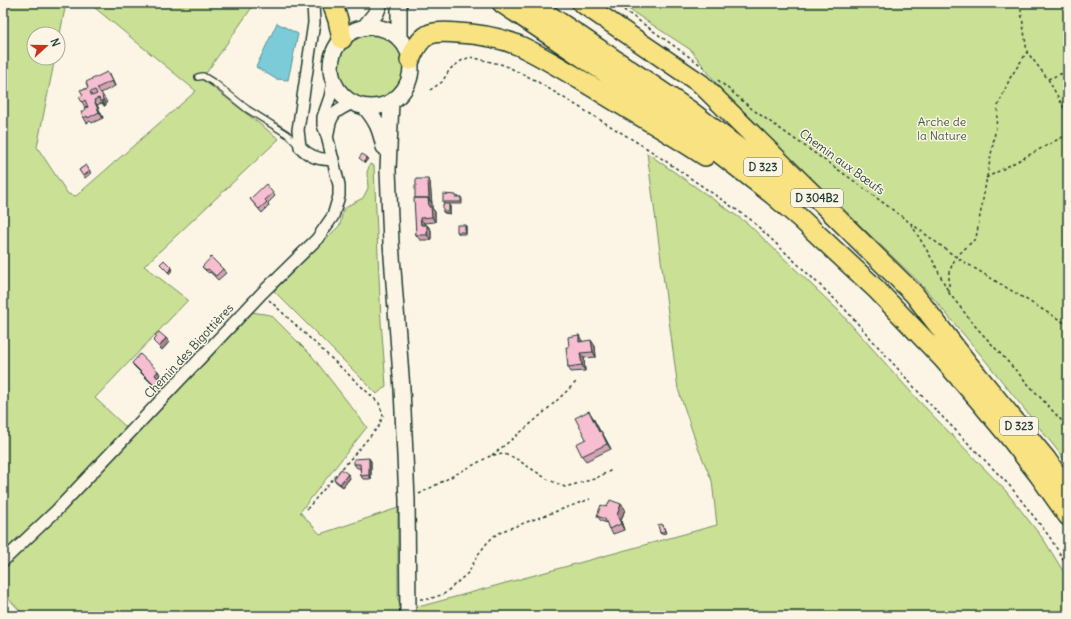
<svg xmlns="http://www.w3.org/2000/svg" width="1071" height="619" viewBox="0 0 1071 619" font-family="Delius,sans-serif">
	<rect width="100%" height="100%" fill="#fcf5e5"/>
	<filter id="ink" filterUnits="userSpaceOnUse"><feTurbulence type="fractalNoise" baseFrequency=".025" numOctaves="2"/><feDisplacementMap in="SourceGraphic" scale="8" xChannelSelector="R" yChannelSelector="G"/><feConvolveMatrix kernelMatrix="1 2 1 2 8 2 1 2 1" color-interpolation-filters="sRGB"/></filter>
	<g filter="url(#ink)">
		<!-- green -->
		<path fill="#cae095" stroke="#748e64" d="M3,3H66L58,44V34H34V58H55L37,147L68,194L76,196L196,91L89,3H255L202,79L279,139L144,266L188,300L95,398L128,429L3,556Z
			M619,3H1068V466L1058,451L980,354L922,285L726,96L691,50Z
			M337 67a33 33 0 1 1 66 0a33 33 0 1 1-66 0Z
			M647,153L747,223L838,310L918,400L1005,490L1044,540L1068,579V616H25L3,593V567L62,510L251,312L271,315L312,356L367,427L300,512L320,534L398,508V600L422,606L717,525L712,481L698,448L678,389Z
			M370,164L374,166L381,321L386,386L377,394L274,291L340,225L343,210L351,204L363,198L368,188L367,172Z"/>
		<!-- water -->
		<path fill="#7ccbd9" stroke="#579297" d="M277,23L298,34L288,80L276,79L256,67Z"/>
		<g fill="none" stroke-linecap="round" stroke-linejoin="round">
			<defs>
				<path id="lane" d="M198,77L203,76L216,84L247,109L287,134L298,145"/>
				<path id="street" d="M313,3L314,23L298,130L300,147C309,156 319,161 333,159
					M328,134C330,114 335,111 353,103
					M3,561L56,511L262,293L317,239L333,216L339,196V185L327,136L323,125V117L330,97L333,82"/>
				<path id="secondary" d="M399,3V39
					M331 67a40 40 0 1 1 80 0a40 40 0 1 1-80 0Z
					M364,28L376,13L380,3
					M391,102L388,170L391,243L402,389L407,500L408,616
					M365,107C377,121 380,129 384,147"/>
				<path id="highway" d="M332,3L338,20L342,39
					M502,3L679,122L772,194L801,219L876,289L944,360L977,398L1011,439L1039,475L1068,516
					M531,3L689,110L783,182L799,197
					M582,3L701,84L914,294L968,364L1046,459L1068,491
					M410,60C414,50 420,38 430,34C439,31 449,32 458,33C479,34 499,37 520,46C546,58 574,76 599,91C634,113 671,133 705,156"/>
			</defs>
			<!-- lane casing -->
			<use href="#lane" stroke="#1f3d34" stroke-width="8"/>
			<!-- street casing -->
			<use href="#street" stroke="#1f3d34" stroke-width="14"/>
			<!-- secondary casing -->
			<use href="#secondary" stroke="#1f3d34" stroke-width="18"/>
			<!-- highway casing -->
			<use href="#highway" stroke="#1f3d34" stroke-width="22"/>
			<!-- path -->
			<path stroke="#1f3d34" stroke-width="1.5" stroke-dasharray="3 3" stroke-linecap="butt" d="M614,3L705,68
				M1020,3L1027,52L1048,79L1068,115
				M347,6L356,3
				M1048,79L1068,71
				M718,80L752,109L850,178L956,257L1068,325
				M430,90L442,82L450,69L461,61L470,57L504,65L533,79L648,149L750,219L842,306L922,396L1010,486L1049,536L1068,567
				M986,178L1068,134
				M911,224L932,259L949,293L976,327L1061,420L1068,430
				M949,292V272L956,257L976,238L996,127L998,106L1010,78L1027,52
				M269,300L379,403L383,415L379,426L305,511
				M492,455C522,432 550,408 577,381
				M419,494L492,455L504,454L515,458L547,479L565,487L594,479L612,470
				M420,599H429L444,594L469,572L477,556L487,543L494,536L505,530L590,499"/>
			<!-- lane -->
			<use href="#lane" stroke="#fcf5e5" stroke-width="5.5"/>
			<!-- street -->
			<use href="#street" stroke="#fcf5e5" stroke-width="11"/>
			<!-- secondary -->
			<use href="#secondary" stroke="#fcf5e5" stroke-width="15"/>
			<!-- highway -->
			<use href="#highway" stroke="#f8e281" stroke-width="19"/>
		</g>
		<!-- wall -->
		<path fill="#d4a3b3" stroke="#1f3d34" d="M111,77L115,86L101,93L107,102L106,103V104L105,106H104L102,103L97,105L103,118L92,123L90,121L87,123L84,118L85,110L88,107V106L85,107L82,102L83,90Z
			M86,165L91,173L85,178L79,170Z
			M430,182L432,208L435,212V222L424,223V225H427L431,230V240H420L416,235L415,198Z
			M273,193L275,196L268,203L269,206L262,213L250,199Z
			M457,196V197H461L462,199V204H449L450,206V214L444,213L443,212L444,204L443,202Z
			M465,225L466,226V234H459L457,232Z
			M202,267L223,269L226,273L218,280L210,272L209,273L205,270Z
			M166,338L169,342L162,350L153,341Z
			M582,341L595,346L596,357L584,358L585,371L571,372L568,367L569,347Z
			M132,363L158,371L160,375L158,378L162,383L165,386L159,391L134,366Z
			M592,416L600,431L604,436L611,449L586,461L582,456L586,439Z
			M371,461V479H363L361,476L360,468H357L354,464Z
			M348,474L350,478L343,487L336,482L334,479Z
			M621,504L625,509L621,521L624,530L613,534L609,529L607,523L601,521L597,516Z
			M663,525L666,533L661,534L660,533Z"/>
		<!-- shaded-wall -->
		<path fill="#ad8492" stroke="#1f3d34" d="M107,72L111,77L115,86L112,81Z
			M102,98L106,104L105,106L102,101Z
			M94,100L97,105L103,118L99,112Z
			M367,157L368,159L365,163L364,162Z
			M428,179L430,182L432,203L429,199Z
			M428,198L432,203V208L435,212V222L432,217L429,207Z
			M449,204L450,206V214L449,212Z
			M420,218L424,223V231L421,225Z
			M427,225L431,230V240L427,235Z
			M465,225L466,226V234L465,232Z
			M172,268L173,269L169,274L168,272Z
			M579,335L582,341L583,347L579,342Z
			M166,338L169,342L162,350L159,347Z
			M591,340L595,346L596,357L593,352Z
			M580,353L584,358L585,371L582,365Z
			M158,371L160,375L157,378L155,375Z
			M589,411L592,416L603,437L599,432Z
			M601,431L604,436L611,449L607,444Z
			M369,458L371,461V479L369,475Z
			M348,474L350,478L343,487L340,484Z
			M621,504L625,509L621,521L624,530L621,524L617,515Z"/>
		<!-- building -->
		<path fill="#f7bdd0" stroke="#1f3d34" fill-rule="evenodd" d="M107,72L112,81L97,88L100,93L101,92L103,97L102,98L103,99L102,101H100L99,98L94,100L99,112L88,118L87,116L84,118L81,112L85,110L84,108L88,107L85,100L82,102L79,97L83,95L80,90L82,89L83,90L88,88L86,82ZM95,90L97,94L92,96L90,92Z
			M362,154L367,157L364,162L359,158Z
			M86,165L90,171L83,176L79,170Z
			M416,179H428L429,199L428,198H415V186H416Z
			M266,184L273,193L265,200L267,202L259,209L250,199Z
			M443,194L456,195L455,197H461V202H443Z
			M414,198H428L429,207H431L432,217L420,218L421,225H427V235H416Z
			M443,204H449V212H443Z
			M457,225H465V232H457Z
			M211,257L223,269L216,276L208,269L206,270L202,267Z
			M164,260L172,268L168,272L160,264Z
			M159,332L166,338L159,347L153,341L157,337L155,335Z
			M579,335V342L591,340L593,352L580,353L582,365L568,367L566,347H569L568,337Z
			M140,354L158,371L155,375L162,383L157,388L132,363Z
			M589,411L599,432L601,431L607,444L582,456L576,444L586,439L575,418Z
			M369,458V475L361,476L360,464H354V459Z
			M341,469L348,474L340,484L334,479Z
			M610,500L621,504L617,515L621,524L609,529L605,519L597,516L601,505L607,507Z
			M662,524L665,531L660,533L658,525Z"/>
	</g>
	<g text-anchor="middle" stroke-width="3" stroke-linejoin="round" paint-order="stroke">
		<!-- shield labels -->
		<g fill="#fcf5e5" stroke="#617469" stroke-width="1">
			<rect x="744" y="158" width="38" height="18" rx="3"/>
			<rect x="791" y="189" width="52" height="18" rx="3"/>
			<rect x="1000" y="417" width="38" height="18" rx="3"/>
		</g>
		<g font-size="11" font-weight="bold" fill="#1f3d34">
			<text x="763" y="171">D 323</text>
			<text x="817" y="202">D 304B2</text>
			<text x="1019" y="430">D 323</text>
		</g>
		<!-- park labels -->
		<g font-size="12" fill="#415e47" stroke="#fcf5e5">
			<text x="942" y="126">Arche de<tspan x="942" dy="14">la Nature</tspan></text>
		</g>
		<!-- street labels -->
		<g font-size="12" fill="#1f3d34" stroke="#fcf5e5">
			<text transform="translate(842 162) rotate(36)" y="4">Chemin aux Bœufs</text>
			<text transform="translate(189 351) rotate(-47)" y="4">Chemin des Bigottières</text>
		</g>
	</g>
	<!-- margin -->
	<rect width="1071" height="619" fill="none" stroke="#fcf5e5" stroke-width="16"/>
	<rect x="8" y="8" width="1055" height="603" fill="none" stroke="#1f3d34" stroke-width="1.5" filter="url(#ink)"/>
	<!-- north arrow -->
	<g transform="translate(46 46) rotate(69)"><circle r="19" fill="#fcf5e5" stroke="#a4ab9e"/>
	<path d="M0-3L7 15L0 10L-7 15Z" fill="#c8321e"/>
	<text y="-6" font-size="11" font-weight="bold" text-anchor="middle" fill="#1f3d34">N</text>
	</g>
</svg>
